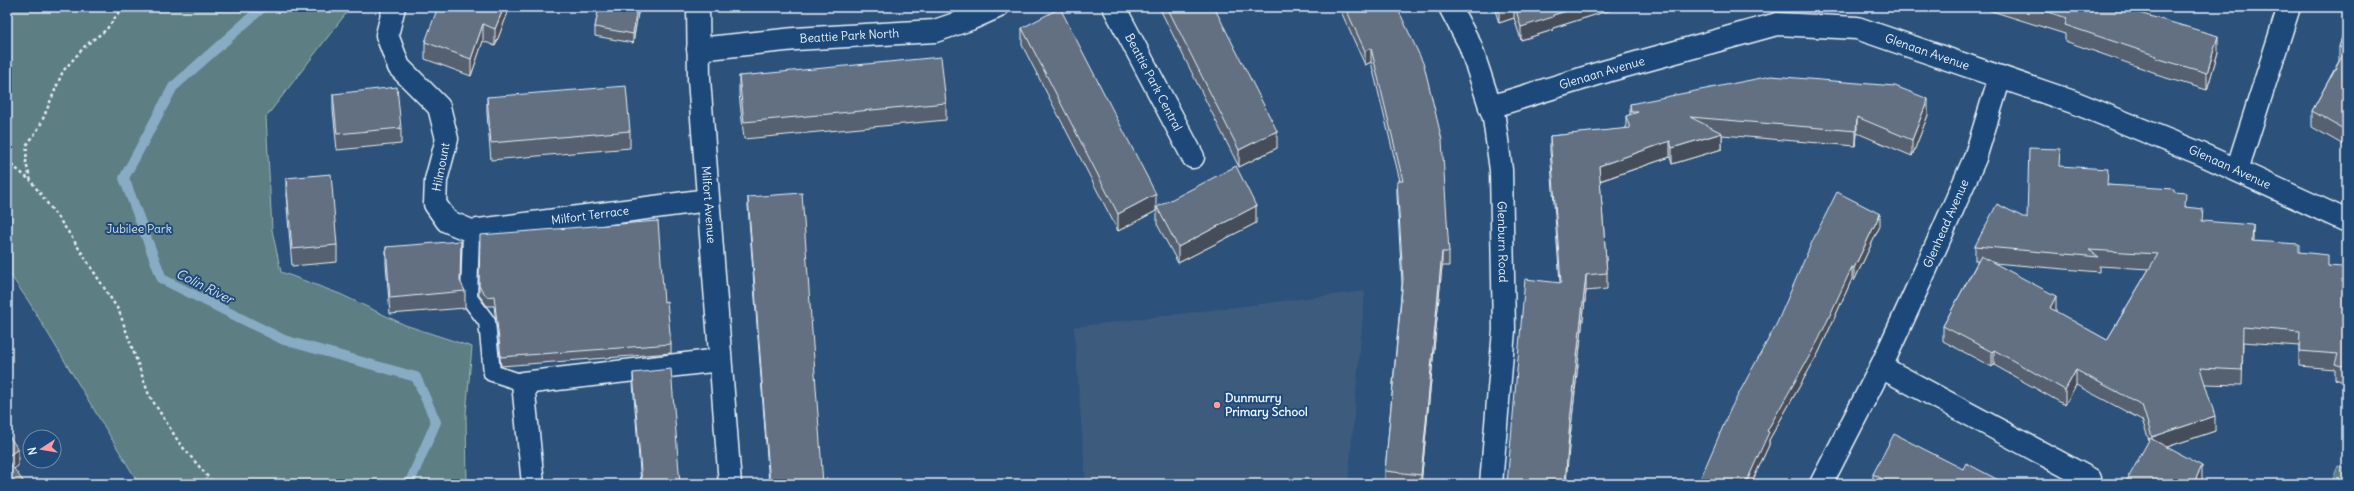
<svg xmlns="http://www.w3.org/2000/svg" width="2354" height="491" viewBox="0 0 2354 491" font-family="Delius,sans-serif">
	<rect width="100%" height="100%" fill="#2c527b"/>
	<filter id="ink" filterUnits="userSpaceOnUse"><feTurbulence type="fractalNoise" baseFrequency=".025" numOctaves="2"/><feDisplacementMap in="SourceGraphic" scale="8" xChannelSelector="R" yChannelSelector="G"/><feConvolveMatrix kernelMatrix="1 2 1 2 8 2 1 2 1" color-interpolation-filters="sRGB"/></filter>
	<g filter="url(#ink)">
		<!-- built -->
		<path fill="#3c5b7d" d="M1365,291L1348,484H1086L1074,327Z"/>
		<!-- green -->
		<path fill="#5d7e83" stroke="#a2b8be" d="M7,7H351L266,117L272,230L281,272L340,294L405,325L472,347L466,414L467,484H139L29,302L7,270Z
			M2338,466L2347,469V484H2331Z"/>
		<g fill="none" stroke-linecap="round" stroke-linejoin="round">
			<!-- stream -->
			<path stroke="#87acc3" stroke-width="10" d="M263,7L173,87L124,178L162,279L284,340L416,377L436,422L409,484"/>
			<defs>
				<path id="service" d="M471,231L469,298L487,322L492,373L523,383"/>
				<g id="minor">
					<path id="s1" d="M394,7L387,35L399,67L439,107L447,139L436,180L435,204L447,221L471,231L708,200"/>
					<path id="s2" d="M698,7L699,79L730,484"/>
					<path id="s3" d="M1114,7L1193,157"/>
					<path id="s4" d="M1450,7L1470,45L1494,118L1501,170L1504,330L1491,484"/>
					<path id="s5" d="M698,49L795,39L935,31L970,19L997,7"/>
					<path id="s6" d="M1490,107L1607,71L1777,24L1857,28L2076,103L2199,153L2347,221"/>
					<path d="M2237,170L2289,7"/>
					<path d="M1881,367L2090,479"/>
					<path d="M533,484L523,383L720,360"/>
					<path id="s7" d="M1821,484L1881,367L1926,269L1975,158L2000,77"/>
				</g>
			</defs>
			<!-- service casing -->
			<use href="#service" stroke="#e8f1f8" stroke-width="19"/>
			<!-- minor casing -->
			<use href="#minor" stroke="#e8f1f8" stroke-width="25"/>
			<!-- path -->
			<path stroke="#e8f1f8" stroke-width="2.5" stroke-dasharray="3 3" stroke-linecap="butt" d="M123,7L106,30L86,45L63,71L40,126L27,145L26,163L31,181L67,230L119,311L149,395L180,444L214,484
				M7,161L31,181"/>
			<!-- service -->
			<use href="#service" stroke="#1f4a7a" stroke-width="16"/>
			<!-- minor -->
			<use href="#minor" stroke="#1f4a7a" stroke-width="22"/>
		</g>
		<!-- wall -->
		<path fill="#54606f" stroke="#e8f1f8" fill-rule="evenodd" d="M510,7L495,46L483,41L471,76L425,59V42Z
			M599,7H639L633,43L595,36V27Z
			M1159,7H1214L1277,148L1239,167Z
			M1339,7H1397L1449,252V266H1442L1421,484H1385V471L1402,284L1397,195V181H1400L1371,62L1365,65Z
			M1494,7H1620L1553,28V30L1521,40L1514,18L1499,23Z
			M1979,7H2132V11L2218,52L2207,90L2156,75V73L2065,41V34Z
			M2347,21V147L2312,127V111L2339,61V47Z
			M1022,28L1156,211L1118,231L1022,45Z
			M739,76L946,103V120L744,139L739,93Z
			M333,94L401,128V144L337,150L333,110Z
			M487,97L630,131V148L491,160L487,114Z
			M1630,104L1928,115L1912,156L1857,133L1856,146L1722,135V149L1672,164L1670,157L1600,181L1607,273V289L1586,291L1570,437L1560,282L1550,151V136L1626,129V116L1630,115Z
			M2059,166L2108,185L2174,192L2186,207L2203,221L2253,241L2299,252L2328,266L2347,269V383L2335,379V369L2299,366V346L2243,342L2242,385L2205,384L2215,431L2167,447L2202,483L2149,440L2142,420L2076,385L2065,405L1994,365L1992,367L1943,341V326L1978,261H1975V246L2027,219ZM1994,263L2099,272V266L2149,269L2107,340L2056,312Z
			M286,178L337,245V262L292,266L286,195Z
			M748,197L823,484H769L767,457L748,206Z
			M1157,207L1256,223L1178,263L1157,224Z
			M1880,226L1854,281L1852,279L1819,352L1769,440V445L1751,484H1698Z
			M386,247L461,258L460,282L465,291V308L390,314L386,264Z
			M479,286L664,302L671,344V353L501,366L494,306H487L479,295Z
			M633,373L680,484H641L633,383Z
			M1963,469L2006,484H1873V474Z"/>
		<!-- shaded-wall -->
		<path fill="#454e5a" stroke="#e8f1f8" d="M504,7H510L495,46V29Z
			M637,7H639L633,43V34Z
			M1508,7H1514V18L1499,23V10Z
			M1579,7H1620L1553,28V30L1521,40V27L1553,15Z
			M2130,7H2132V18L2129,10Z
			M483,24V41L471,76V59Z
			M2218,36V52L2207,90V73Z
			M1371,48V62L1365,65V51Z
			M1928,99V115L1912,156V140Z
			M1857,117V133L1856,146V131Z
			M1277,131V148L1239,167V150Z
			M1722,133V149L1672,164V148Z
			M1670,141V157L1599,181V166Z
			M1156,194V211L1118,231V214Z
			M1256,206V223L1178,263V247Z
			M1880,214V226L1854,281V268Z
			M2253,225V240L2252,256V241Z
			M461,241V258L460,292Z
			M1442,252V266L1421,484V475Z
			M1852,267V279L1819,352L1769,440V445L1751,484H1746L1767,431Z
			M1586,275V291L1570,437L1566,484H1565L1570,421Z
			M2056,296V311L2050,323V308Z
			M1994,350V365L1992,367V352Z
			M2076,370V385L2065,405V390Z
			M2215,416V431L2152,452V437Z
			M18,449V466L7,474V457Z
			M2202,466V484H2193Z"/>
		<!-- building -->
		<path fill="#627081" stroke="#e8f1f8" d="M438,7H504L495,29L483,24L471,59L425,42Z
			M599,7H637L633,34L595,27Z
			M1167,7H1214L1277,131L1239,150Z
			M1345,7H1397L1424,65L1442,140L1449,252H1442L1421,475L1385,471L1403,279L1397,181H1403L1371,48L1365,51Z
			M1498,7H1508L1499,10Z
			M1515,7H1579L1553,15V17L1521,27Z
			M2032,7H2130L2129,10L2218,36L2207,73L2156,58L2157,56L2065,25L2067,18Z
			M1060,8L1156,194L1118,214L1022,28Z
			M2347,21V131L2312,111L2346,49L2339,47Z
			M941,57L946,103L744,122L739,76Z
			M1771,76L1895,86L1928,99L1912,140L1857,117L1856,131L1690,117L1722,133L1672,148L1670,141L1599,166L1607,273L1586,275L1570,421L1565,484H1507L1525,279L1561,283L1550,136L1630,128L1626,116L1638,112H1631L1630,104Z
			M626,86L630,131L491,143L487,97Z
			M397,87L401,128L337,134L333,94Z
			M2029,148L2060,149L2059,166L2108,169L2107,185L2174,189V192L2186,193L2185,207L2203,209L2202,221L2253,225L2252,241L2299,244V252L2328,255V266L2342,267L2347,269V368L2335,364L2338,354L2299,351L2300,332L2243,327L2242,370L2200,368L2215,416L2152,437L2142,405L2076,370L2065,390L1994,350L1992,352L1943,326L1981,256L2056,296L2050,308L2107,340L2158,254L2089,250L2099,257L1975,246L1997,204L2027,219Z
			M1236,166L1256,206L1178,247L1157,207Z
			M331,174L337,245L292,249L286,178Z
			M1837,192L1880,214L1854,268L1852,267L1819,339L1767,431L1769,432L1746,483L1741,481L1740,484H1698L1731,408L1777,323L1812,242Z
			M802,193L823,484H770L767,448L748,197Z
			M658,221L664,302L667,301L671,344L501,357L494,296L487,297L479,286L480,235Z
			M461,241L460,281L465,291L390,298L386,247Z
			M671,369L680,484H642L633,373Z
			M7,433L18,449L7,457Z
			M1894,434L1963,469L1966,463L2006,484H1892L1873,474Z
			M2150,438L2202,466L2193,484H2125Z
			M7,459L25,484H7Z"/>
	</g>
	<!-- markers -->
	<circle fill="#ff9aa2" stroke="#1f4a7a" stroke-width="1.5" cx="1217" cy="405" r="4"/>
	<g text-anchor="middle" stroke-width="4" stroke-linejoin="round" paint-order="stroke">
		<!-- street labels -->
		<g font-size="12" fill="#e8f1f8" stroke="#1f4a7a">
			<text dy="4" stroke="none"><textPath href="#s5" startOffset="152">Beattie Park North</textPath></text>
			<text dy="4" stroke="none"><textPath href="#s6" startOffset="453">Glenaan Avenue</textPath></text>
			<text dy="4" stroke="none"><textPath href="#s6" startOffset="117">Glenaan Avenue</textPath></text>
			<text dy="4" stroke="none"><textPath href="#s3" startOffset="85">Beattie Park Central</textPath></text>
			<text transform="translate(441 167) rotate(-79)" y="4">Hilmount</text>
			<text dy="4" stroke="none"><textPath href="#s6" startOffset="777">Glenaan Avenue</textPath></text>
			<text dy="4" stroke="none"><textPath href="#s2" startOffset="198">Milfort Avenue</textPath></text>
			<text dy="4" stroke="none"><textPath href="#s1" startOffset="386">Milfort Terrace</textPath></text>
			<text dy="4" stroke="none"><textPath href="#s7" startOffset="289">Glenhead Avenue</textPath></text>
			<text dy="4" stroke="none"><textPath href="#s4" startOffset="244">Glenburn Road</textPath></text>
		</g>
		<!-- park labels -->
		<g font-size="12" fill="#d3e0e6" stroke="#1f4a7a">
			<text x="139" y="233">Jubilee Park</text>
		</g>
		<!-- poi labels -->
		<g font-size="12" font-weight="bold" fill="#e8f1f8" stroke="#1f4a7a" text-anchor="start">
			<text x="1225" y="402">Dunmurry<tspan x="1225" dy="14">Primary School</tspan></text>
		</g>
		<!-- water labels -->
		<g font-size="13" font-style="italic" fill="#d0e0eb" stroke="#1f4a7a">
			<text transform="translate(205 286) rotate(27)" y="5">Colin River</text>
		</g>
	</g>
	<!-- margin -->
	<rect width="2354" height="491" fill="none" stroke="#1f4a7a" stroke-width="24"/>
	<rect x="12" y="12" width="2330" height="467" fill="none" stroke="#e8f1f8" stroke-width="1.5" filter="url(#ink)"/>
	<!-- north arrow -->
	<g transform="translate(42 449) rotate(258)"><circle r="19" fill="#1f4a7a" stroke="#6f8dac"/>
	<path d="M0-3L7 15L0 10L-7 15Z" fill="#ff9aa2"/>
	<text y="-6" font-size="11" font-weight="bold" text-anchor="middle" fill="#e8f1f8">N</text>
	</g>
</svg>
